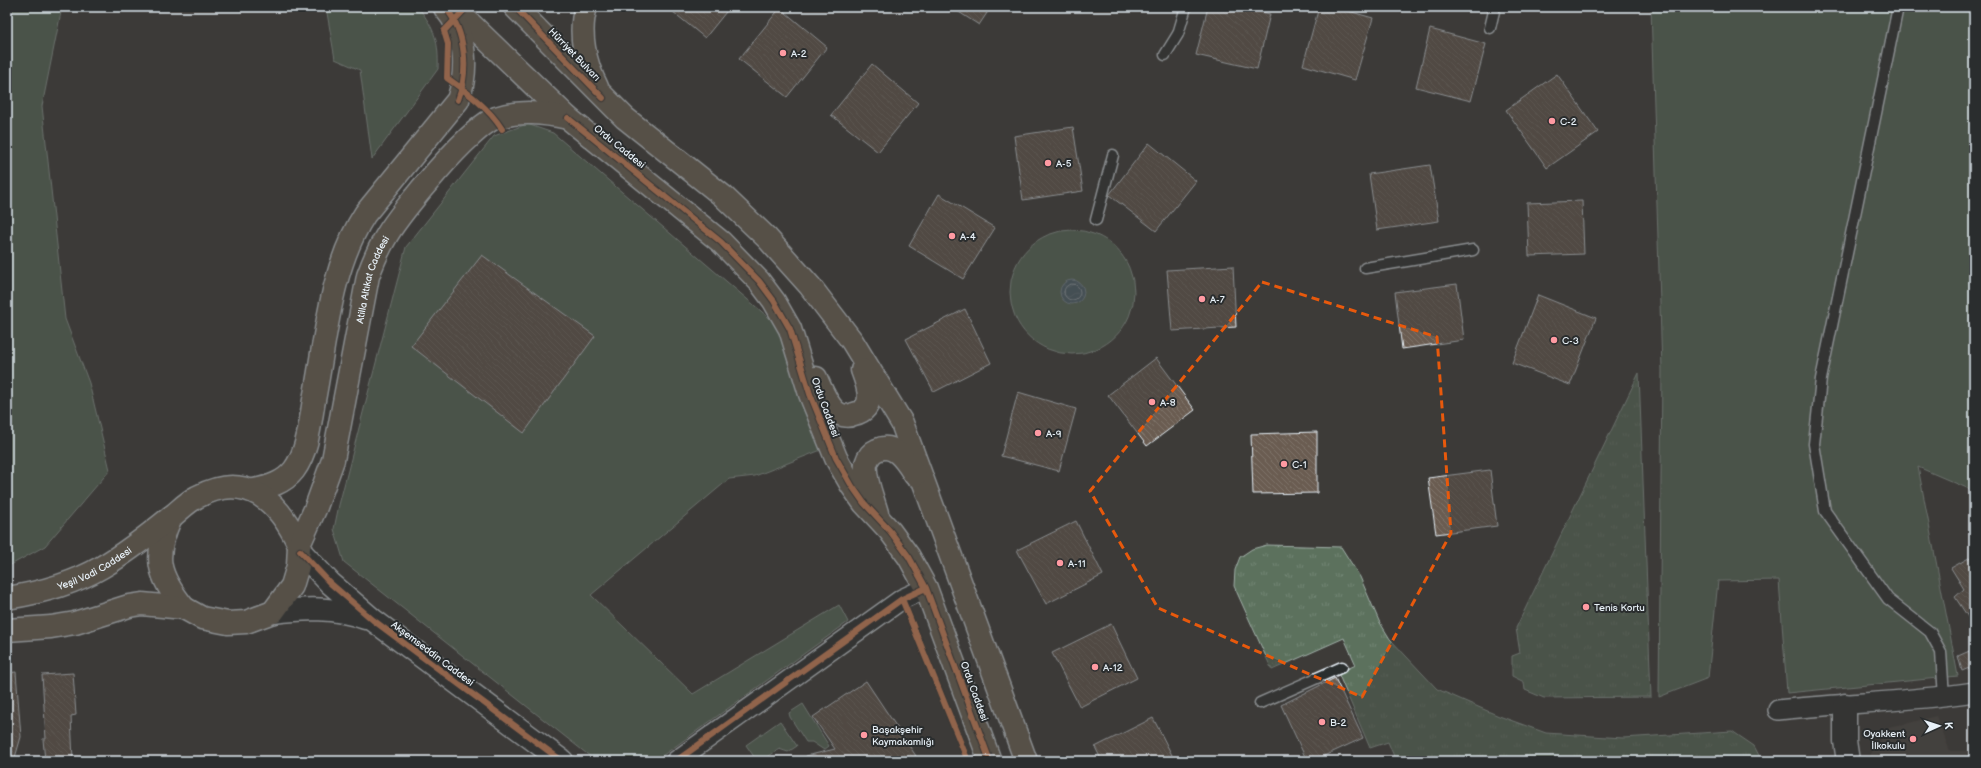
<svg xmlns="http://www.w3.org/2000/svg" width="1981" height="768" viewBox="0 0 1981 768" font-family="'Balsamiq Sans',sans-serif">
	<defs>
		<pattern id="park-tufts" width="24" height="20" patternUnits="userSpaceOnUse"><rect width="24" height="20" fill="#5b715d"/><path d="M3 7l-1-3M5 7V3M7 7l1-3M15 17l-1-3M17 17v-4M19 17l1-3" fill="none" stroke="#738675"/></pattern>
		<pattern id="water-waves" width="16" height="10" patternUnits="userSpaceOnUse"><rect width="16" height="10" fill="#4f6774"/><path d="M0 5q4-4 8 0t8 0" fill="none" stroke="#687d89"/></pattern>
		<pattern id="building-back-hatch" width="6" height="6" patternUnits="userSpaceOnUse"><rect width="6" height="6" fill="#6a5c51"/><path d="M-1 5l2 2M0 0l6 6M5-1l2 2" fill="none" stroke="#7f746b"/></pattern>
	</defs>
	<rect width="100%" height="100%" fill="#3d3b38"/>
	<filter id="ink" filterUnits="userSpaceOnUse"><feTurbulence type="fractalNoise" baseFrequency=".025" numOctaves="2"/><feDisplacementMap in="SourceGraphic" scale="8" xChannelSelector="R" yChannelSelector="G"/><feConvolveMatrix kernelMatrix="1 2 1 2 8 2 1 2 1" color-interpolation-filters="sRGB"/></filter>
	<g filter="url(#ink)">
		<!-- built -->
		<path fill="#4d4844" d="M1936,716L1950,751H1974V761H1871V752L1889,728Z"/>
		<!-- grass -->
		<path fill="#5b715d" stroke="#a2b1aa" d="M7,7H62L42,106L65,319L89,383L110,470L45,546L7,567Z
			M326,7H418C435,29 439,42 438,69L372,159L360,70L335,59Z
			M1651,7H1974V491L1918,467L1958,676L1787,693L1779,580L1718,581L1708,678L1659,697L1662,370Z
			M527,124L553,133L782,329L821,450L755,476L729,479L591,595L693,694L839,605L848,622L655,761H596L344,562L334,529L339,505L406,247L494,136Z
			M1010 292a62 62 0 1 1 124 0a62 62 0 1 1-124 0Z
			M803,704L829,746L824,750L812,742H806L790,717L789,713Z
			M780,721L797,746L788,752L779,749L762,761H757L746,745Z"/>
		<!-- park -->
		<path fill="url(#park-tufts)" stroke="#a2b1aa" d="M1639,373L1651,697L1544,698L1525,690L1524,682L1512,676V656L1520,653L1516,628Z
			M1267,545L1341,547L1360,577L1379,621L1390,639L1437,689L1499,716L1546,733L1623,738L1732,731L1754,746L1762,761H1396L1388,742L1370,748L1338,673L1356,665L1344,638L1272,670L1234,586L1235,570L1240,557L1252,549Z"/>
		<!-- water -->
		<path fill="url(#water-waves)" stroke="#8c9ea9" d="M1060 292a12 12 0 1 1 24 0a12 12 0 1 1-24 0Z"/>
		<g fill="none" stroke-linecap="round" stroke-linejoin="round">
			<!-- shore -->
			<path stroke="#abbac3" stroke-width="1" d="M1064 292a8 8 0 1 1 16 0a8 8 0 1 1-16 0Z"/>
		</g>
		<!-- building -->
		<path fill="url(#building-back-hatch)" stroke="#e8f1f8" d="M667,7H730L705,38Z
			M951,7H991L979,25Z
			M1208,7H1242L1270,14L1257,69L1196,55Z
			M1319,7H1334L1373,18L1355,80L1303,65Z
			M780,8L827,47L787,97L739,59Z
			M1430,29L1486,44L1471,101L1416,87Z
			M872,64L918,103L878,152L831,115Z
			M1557,74L1598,132L1547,168L1506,110Z
			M1073,127L1083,191L1023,200L1014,136Z
			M1149,143L1196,181L1156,231L1109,195Z
			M1430,165L1439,221L1377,230L1369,174Z
			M939,194L995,228L963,279L909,246Z
			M1582,201L1584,254L1529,256L1527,203Z
			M482,255L595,336L524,433L411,346Z
			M1233,266L1236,327L1172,331L1167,270Z
			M1457,284L1464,340L1402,349L1395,292Z
			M1538,295L1596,318L1570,385L1512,363Z
			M965,309L991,363L934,392L906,339Z
			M1156,358L1195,410L1147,446L1108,395Z
			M1018,392L1076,409L1059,471L1001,456Z
			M1317,432V493L1253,494L1251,434Z
			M1490,470L1497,526L1436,534L1428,478Z
			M1076,521L1103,575L1046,604L1017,550Z
			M1974,555V626L1955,597L1964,589L1951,568Z
			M1111,624L1137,678L1080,707L1052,653Z
			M1974,649V666L1962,671L1958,656Z
			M16,672L21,737L14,761H7V673Z
			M73,673L76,715L71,716L73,761H45L43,739H46L42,675Z
			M1335,678L1363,738L1313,761H1307L1281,705Z
			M866,681L916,756L908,761H807L806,756L835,749L813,717Z
			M1153,718L1175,761H1102L1095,747Z"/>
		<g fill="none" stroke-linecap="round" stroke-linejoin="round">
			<defs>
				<path id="service" d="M1898,7L1821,379L1814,444L1825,511L1888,599L1930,632L1941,652L1944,697
					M1490,28L1495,7
					M1165,55L1178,34L1186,7
					M1096,220L1113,155
					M1365,268L1473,250
					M1260,703L1342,667"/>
				<path id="minor" d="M1778,710C1843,703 1909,702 1974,692
					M676,761L902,599L926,588"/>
				<path id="tertiary" d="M300,551L330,583L373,620L562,761
					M273,612C306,608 334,607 365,618
					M1845,705V741L1848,761"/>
				<g id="primary">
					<path d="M453,7L568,118L721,242L759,281L774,301L790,329L810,394L836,458L852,486L864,503L890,531L909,557L926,588L990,761"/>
					<path d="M515,7L625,118L723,196L767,238L810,286L852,341L902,423L1026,761"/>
					<path d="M586,7C578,32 585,64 597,87"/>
					<path d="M816,378C821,389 828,408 839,414C844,416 850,416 854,414C877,409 868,386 862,370"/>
					<path d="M254,490C269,487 284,483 294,470C308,451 310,423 314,400C326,338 330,268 365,214L458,100C468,71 467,32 445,8"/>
					<path d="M877,513C873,498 864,479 866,464C868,457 872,452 877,450C895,441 907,463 915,475"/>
					<path d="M171,517C153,557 157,574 184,608"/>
					<path id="s1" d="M7,598C39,593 73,584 102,567C126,553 149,535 171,517C179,511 187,502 197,497C247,470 279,502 299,545"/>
					<path id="s2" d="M7,630L51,627L75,623L129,606L142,604L184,608L202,618L228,623L246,622L273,612L292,586L298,566L299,545L316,507L333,460L368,276C373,262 379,248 387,235C401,211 472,125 496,118C520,110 544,113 568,118"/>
				</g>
			</defs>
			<!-- service casing -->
			<use href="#service" stroke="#e8f1f8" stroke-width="13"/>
			<!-- minor casing -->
			<use href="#minor" stroke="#e8f1f8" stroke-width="22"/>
			<!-- tertiary casing -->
			<use href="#tertiary" stroke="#e8f1f8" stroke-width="25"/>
			<!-- primary casing -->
			<use href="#primary" stroke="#e8f1f8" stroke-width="25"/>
			<!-- service -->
			<use href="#service" stroke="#2a2d2e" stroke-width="10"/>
			<!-- minor -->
			<use href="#minor" stroke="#2a2d2e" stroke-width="19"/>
			<!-- tertiary -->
			<use href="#tertiary" stroke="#2a2d2e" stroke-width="22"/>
			<!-- primary -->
			<use href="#primary" stroke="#746a5a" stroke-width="22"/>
			<defs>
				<path id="cycleway" d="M445,7C466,31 469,71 458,100
					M467,7L444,31L448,44L447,78C468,93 488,107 502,129
					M515,7L603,98
					M568,118L721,242L759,281L774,301L790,329L810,394L836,458L852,486L864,503L890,531L909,557L926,588L990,761
					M300,551L330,583L373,620L562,761
					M902,599L968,761
					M676,761L902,599L926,588"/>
			</defs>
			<!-- cycleway casing -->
			<use href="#cycleway" stroke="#2a2d2e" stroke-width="8"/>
			<!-- cycleway -->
			<use href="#cycleway" stroke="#f99763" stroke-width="6"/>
		</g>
	</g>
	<!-- marked area -->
	<path d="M0 0H1981V768H0ZM1262,282L1437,337L1451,533L1362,697L1158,608L1090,491Z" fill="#3d3b38" fill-opacity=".55" fill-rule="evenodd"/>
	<path fill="none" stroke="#e8590c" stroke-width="3" stroke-dasharray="8 5" stroke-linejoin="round" d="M1262,282L1437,337L1451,533L1362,697L1158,608L1090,491Z"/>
	<!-- markers -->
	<g fill="#ff9aa2" stroke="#2a2d2e" stroke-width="1.5">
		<circle cx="783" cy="53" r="4"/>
		<circle cx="1552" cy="121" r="4"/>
		<circle cx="1048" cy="163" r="4"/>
		<circle cx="952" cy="236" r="4"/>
		<circle cx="1202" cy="299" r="4"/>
		<circle cx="1554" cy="340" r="4"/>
		<circle cx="1152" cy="402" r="4"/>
		<circle cx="1038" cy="433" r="4"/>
		<circle cx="1284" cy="464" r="4"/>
		<circle cx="1060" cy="563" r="4"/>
		<circle cx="1586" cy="607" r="4"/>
		<circle cx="1095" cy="667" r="4"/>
		<circle cx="1322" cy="722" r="4"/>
		<circle cx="864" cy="735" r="4"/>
		<circle cx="1913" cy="739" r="4"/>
	</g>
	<g text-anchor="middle" stroke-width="4" stroke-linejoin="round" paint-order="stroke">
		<!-- poi labels -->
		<g font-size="10" fill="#e8f1f8" stroke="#2a2d2e" text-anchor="start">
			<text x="791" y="57">A-2</text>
			<text x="1560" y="125">C-2</text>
			<text x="1056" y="167">A-5</text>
			<text x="960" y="240">A-4</text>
			<text x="1210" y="303">A-7</text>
			<text x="1562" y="344">C-3</text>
			<text x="1160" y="406">A-8</text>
			<text x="1046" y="437">A-9</text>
			<text x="1292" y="468">C-1</text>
			<text x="1068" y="567">A-11</text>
			<text x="1594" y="611">Tenis Kortu</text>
			<text x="1103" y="671">A-12</text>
			<text x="1330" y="726">B-2</text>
			<text x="872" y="733">Başakşehir<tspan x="872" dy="12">Kaymakamlığı</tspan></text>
			<text x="1905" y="737" text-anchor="end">Oyakkent<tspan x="1905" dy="12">İlkokulu</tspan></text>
		</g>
		<!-- street labels -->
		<g font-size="10" fill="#e8f1f8" stroke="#2a2d2e">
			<text transform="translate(575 54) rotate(46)" y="4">Hürriyet Bulvarı</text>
			<text transform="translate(620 146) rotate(39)" y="4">Ordu Caddesi</text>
			<text dy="4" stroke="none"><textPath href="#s2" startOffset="625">Atilla Altıkat Caddesi</textPath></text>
			<text transform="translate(826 407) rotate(70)" y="4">Ordu Caddesi</text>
			<text dy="4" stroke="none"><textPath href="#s1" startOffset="93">Yeşil Vadi Caddesi</textPath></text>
			<text transform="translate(433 653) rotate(37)" y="4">Akşemseddin Caddesi</text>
			<text transform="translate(975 691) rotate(70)" y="4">Ordu Caddesi</text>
		</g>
	</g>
	<!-- margin -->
	<rect width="1981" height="768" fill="none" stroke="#2a2d2e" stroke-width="24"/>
	<rect x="12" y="12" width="1957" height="744" fill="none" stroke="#e8f1f8" stroke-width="1.5" filter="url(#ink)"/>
	<!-- north arrow -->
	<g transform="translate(1939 726) rotate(87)" stroke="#2a2d2e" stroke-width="3" paint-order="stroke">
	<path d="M0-3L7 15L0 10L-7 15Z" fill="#e8f1f8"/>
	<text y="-6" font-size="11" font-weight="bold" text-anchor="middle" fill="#e8f1f8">K</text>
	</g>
</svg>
